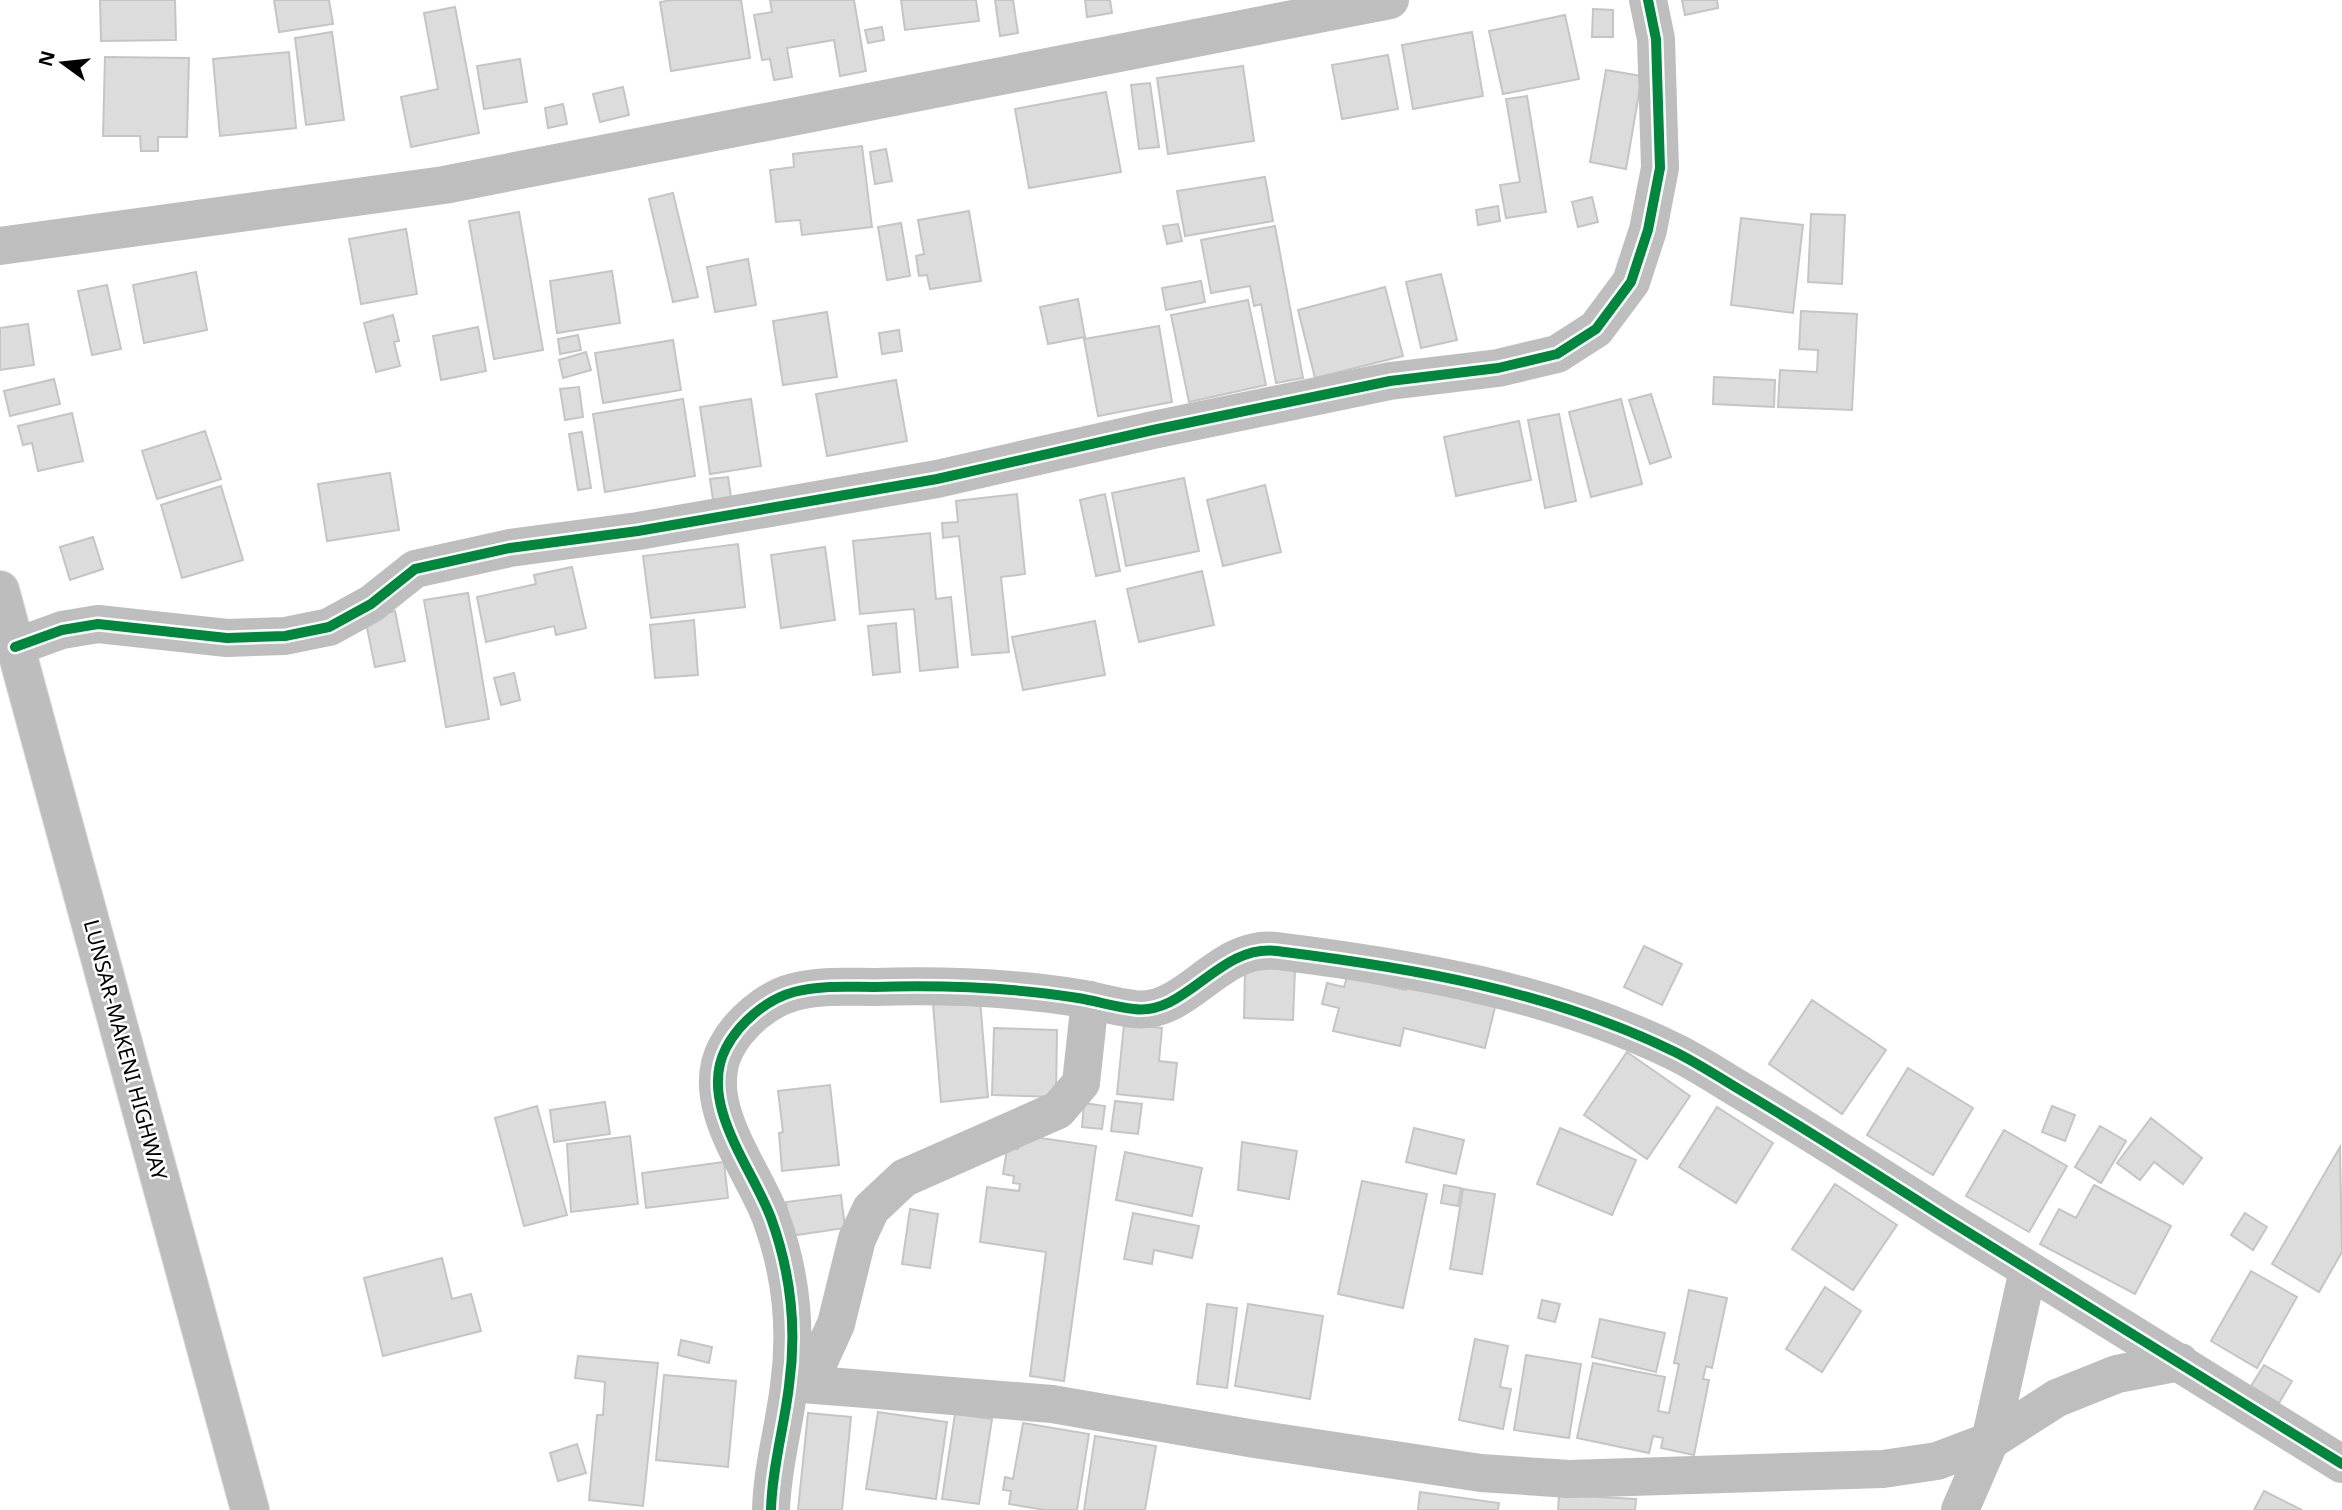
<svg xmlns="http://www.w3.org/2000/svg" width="2342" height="1510" viewBox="0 0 2342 1510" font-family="'Noto Sans',sans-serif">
	<rect width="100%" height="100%" fill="#fff"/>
	<!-- building -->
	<path fill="#dcdcdc" stroke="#c5c5c5" stroke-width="2" d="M100,0H175L176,40L101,41Z
		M274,0H329L333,24L279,32Z
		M672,0H741L750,58L671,71L660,2Z
		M770,0H854L866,71L840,76L834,40L787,48L792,77L774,80L770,59L762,60L754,15L772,12Z
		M901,0H976L979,21L905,30Z
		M995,0H1013L1018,33L1000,36Z
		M1085,0H1110L1112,13L1087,17Z
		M1682,0H1717L1718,8L1685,15Z
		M455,7L479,133L411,147L401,97L438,89L424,13Z
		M1593,9L1613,10V37H1592Z
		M1565,15L1579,79L1503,94L1489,31Z
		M882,27L884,40L868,43L865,30Z
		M332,32L344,120L306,125L295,38Z
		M1472,32L1483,96L1413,109L1402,45Z
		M289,52L296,128L220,136L213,59Z
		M1388,55L1398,109L1342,119L1332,65Z
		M105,57L189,58L187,137H158V151H141L140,136H103Z
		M520,59L527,102L484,109L477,66Z
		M1243,66L1254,141L1168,154L1157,78Z
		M1606,70L1642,76L1626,169L1590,162Z
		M1150,83L1159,147L1139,149L1131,85Z
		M623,87L629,115L600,122L593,94Z
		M1106,92L1121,172L1029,188L1015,109Z
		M1527,96L1546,212L1506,218L1500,185L1520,182L1506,99Z
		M563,104L567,124L548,128L545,108Z
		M862,146L872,227L802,235L800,220L776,222L770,170L794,167L793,154Z
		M886,149L892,181L875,184L870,152Z
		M1265,177L1273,221L1185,236L1177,191Z
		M673,193L698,297L673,302L649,199Z
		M1592,197L1598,222L1578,227L1572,202Z
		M1498,206L1500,221L1478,225L1476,210Z
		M969,211L981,281L930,289L927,275L919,276L916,256L924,254L918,220Z
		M519,212L543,350L494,359L469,221Z
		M1811,214L1845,215L1842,284L1808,282Z
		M1741,218L1803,225L1793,313L1731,305Z
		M901,223L910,276L887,280L878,227Z
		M1178,224L1182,241L1167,244L1163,226Z
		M1275,226L1303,378L1276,383L1261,304L1254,306L1250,286L1211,293L1201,240Z
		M406,229L417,294L361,304L349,239Z
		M748,259L756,305L715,312L707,267Z
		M612,271L620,323L557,333L550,281Z
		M196,272L207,330L144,343L133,285Z
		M1441,274L1457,340L1421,348L1406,282Z
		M1201,281L1205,302L1166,310L1162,288Z
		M107,285L121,349L92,355L78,291Z
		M1385,287L1403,356L1315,378L1298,310Z
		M1078,299L1085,337L1048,344L1040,307Z
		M1248,300L1266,385L1189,402L1171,315Z
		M1801,311L1857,314L1852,410L1778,407L1780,370L1817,372L1818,350L1799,349Z
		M827,312L837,377L783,385L773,321Z
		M393,315L399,341L394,342L400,366L376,372L364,323Z
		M28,324L34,365L0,370V328Z
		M1159,326L1172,402L1098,416L1084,339Z
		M478,327L486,371L441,380L433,336Z
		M899,330L902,351L882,354L879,333Z
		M578,335L581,350L560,354L558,339Z
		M673,340L681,390L603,403L595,353Z
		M586,352L591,370L563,378L559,360Z
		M1714,377L1775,380L1774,407L1713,404Z
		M54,379L60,404L10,416L4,391Z
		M896,380L907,441L827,456L816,394Z
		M579,387L583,417L565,420L560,389Z
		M1651,394L1671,457L1650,464L1629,400Z
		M683,399L695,476L605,492L593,414Z
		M751,399L761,466L710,474L700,407Z
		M1621,399L1642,484L1591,497L1569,412Z
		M72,413L83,461L38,471L32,443L23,445L18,426Z
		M1559,414L1576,501L1545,508L1528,420Z
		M1519,421L1531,480L1456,496L1444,437Z
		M205,431L221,479L157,499L142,451Z
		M582,432L591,488L578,490L569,434Z
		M390,473L399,530L327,541L318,484Z
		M728,477L731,497L713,500L710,479Z
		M1184,478L1199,551L1126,566L1112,493Z
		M1265,485L1281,552L1223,566L1207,500Z
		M221,486L243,560L182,578L161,505Z
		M1017,494L1025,574L1001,577L1009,652L972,655L959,536L943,538L942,523L958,522L956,501Z
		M1105,494L1120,571L1096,576L1080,500Z
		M930,533L936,599L951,597L958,667L920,671L914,609L860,614L853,541Z
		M93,537L103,569L70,580L60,547Z
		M738,544L745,607L651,618L643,556Z
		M825,547L835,620L781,628L771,555Z
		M572,567L586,628L556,635L554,626L486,642L477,597L536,584L534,575Z
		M1202,571L1214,625L1139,642L1127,589Z
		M468,593L489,719L446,727L424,600Z
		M395,611L405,661L375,667L365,618Z
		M694,620L698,675L655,678L650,625Z
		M1095,621L1105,675L1023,690L1012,637Z
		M896,623L900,672L873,675L868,626Z
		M514,673L520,700L501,705L494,678Z
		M1644,946L1682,964L1662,1005L1624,987Z
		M1245,968L1295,969L1293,1020L1244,1018Z
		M1347,977L1406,990L1409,977L1497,999L1485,1048L1404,1028L1400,1046L1333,1031L1339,1008L1322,1004L1327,983L1344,987Z
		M980,999L988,1097L941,1102L933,1004Z
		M1812,1000L1886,1050L1842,1114L1769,1064Z
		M1124,1024L1162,1028L1159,1061L1177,1063L1173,1100L1117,1094Z
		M994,1028L1057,1030L1056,1097L992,1095Z
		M1627,1052L1690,1096L1647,1159L1584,1115Z
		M1908,1068L1973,1108L1933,1175L1867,1135Z
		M830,1085L839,1165L782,1171L779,1133L783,1132L778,1091Z
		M1115,1101L1142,1104L1138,1134L1111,1131Z
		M605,1102L610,1134L554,1142L550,1110Z
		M1084,1103L1105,1106L1102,1129L1082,1127Z
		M537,1106L567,1215L524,1226L495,1118Z
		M2052,1106L2075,1115L2065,1141L2042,1132Z
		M1717,1107L1773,1143L1736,1203L1679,1167Z
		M2151,1118L2202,1158L2183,1184L2154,1162L2140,1180L2117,1163Z
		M2100,1126L2126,1141L2101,1183L2075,1167Z
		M1414,1128L1464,1140L1456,1174L1406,1162Z
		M1560,1128L1636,1160L1612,1215L1537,1184Z
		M2004,1130L2067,1166L2029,1232L1966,1196Z
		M1020,1135L1096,1146L1064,1381L1030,1376L1046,1252L980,1242L987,1187L1019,1191L1020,1184L1013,1183L1014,1176L1003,1174L1007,1149H1018Z
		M630,1136L638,1204L571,1212L567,1144Z
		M1242,1142L1297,1151L1289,1199L1238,1190Z
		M2340,1147L2342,1252L2319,1292L2272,1264Z
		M1125,1152L1202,1168L1192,1216L1116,1200Z
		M724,1162L728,1198L646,1208L642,1173Z
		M1362,1181L1427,1194L1403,1308L1338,1294Z
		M1835,1184L1897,1225L1853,1290L1792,1249Z
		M1444,1185L1461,1188L1458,1206L1441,1203Z
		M2094,1185L2171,1226L2135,1294L2040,1244L2059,1209L2076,1218Z
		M1463,1189L1495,1194L1482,1274L1450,1269Z
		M841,1195L845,1228L790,1236L786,1202Z
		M910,1209L938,1214L930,1268L902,1264Z
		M1133,1213L1199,1226L1192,1258L1154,1250L1152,1264L1124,1259Z
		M2245,1213L2267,1227L2253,1250L2231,1235Z
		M442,1258L452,1299L471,1294L481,1331L383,1356L364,1278Z
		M2251,1271L2297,1297L2257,1368L2211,1341Z
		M1825,1287L1861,1311L1822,1372L1786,1349Z
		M1689,1290L1727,1298L1712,1368L1706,1366L1703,1379L1709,1380L1694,1455L1661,1448L1663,1438L1653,1436L1649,1453L1577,1438L1593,1363L1665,1377L1658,1411L1669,1413L1679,1364L1674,1363Z
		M1542,1300L1560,1304L1555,1322L1538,1318Z
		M1207,1304L1237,1308L1227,1388L1197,1384Z
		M1248,1304L1323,1316L1310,1399L1235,1386Z
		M1600,1319L1665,1333L1656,1372L1592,1357Z
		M1475,1339L1508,1346L1500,1387L1511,1389L1503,1429L1459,1420Z
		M681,1340L712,1347L709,1363L678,1355Z
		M1526,1355L1581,1364L1569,1438L1514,1430Z
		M578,1356L658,1363L643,1506L589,1500L597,1415H603L605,1382L575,1378Z
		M2264,1365L2292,1381L2279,1403L2251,1386Z
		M664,1375L736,1381L728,1467L656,1460Z
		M878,1412L947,1422L936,1499L866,1489Z
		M808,1413L851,1417L842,1510H798Z
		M955,1414L992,1419L979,1504L942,1499Z
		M1023,1423L1089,1434L1077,1510H1045L1009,1504L1011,1491L1003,1490L1005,1477L1013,1479Z
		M1095,1436L1156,1446L1145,1510H1084Z
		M577,1444L586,1473L558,1481L550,1453Z
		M2264,1491L2302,1510H2254Z
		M1420,1492L1499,1503L1498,1510H1418Z
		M1559,1495L1636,1499L1635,1510H1558Z"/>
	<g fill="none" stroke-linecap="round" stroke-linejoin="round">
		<defs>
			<path id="primary" d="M0,590L250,1510"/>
		</defs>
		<!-- primary casing -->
		<use href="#primary" stroke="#dbdbdb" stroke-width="40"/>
		<!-- minor -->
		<path stroke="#bebebe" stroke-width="38" d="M0,246L444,185L1390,0
			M15,647L62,630L98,624L227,638L285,636L329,627L371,604L415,569L510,548L638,531L937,479L1153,430L1390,381L1498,368L1557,354L1596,329L1631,282L1648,230L1660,168L1656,39L1648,0
			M790,1383L1052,1404L1255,1439L1481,1473L1569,1479L1883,1469L1937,1461L1990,1441L2028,1270
			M809,1383L836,1324L857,1239L871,1209L904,1178L1058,1110L1081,1083L1090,1000
			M771,1510C772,1468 784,1428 789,1386C797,1329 791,1273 771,1218C753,1169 697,1103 726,1048C739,1023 767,999 794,992C819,985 848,987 874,987C943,985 1010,987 1078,998C1097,1001 1115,1007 1134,1009C1187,1016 1218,944 1277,951C1412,968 1550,991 1673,1051C1700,1064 1726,1082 1752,1097C1817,1136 1881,1177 1945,1218C2077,1301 2210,1382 2342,1464
			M1960,1510L1990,1441L2057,1398L2117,1374L2180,1362"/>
		<!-- primary -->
		<use href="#primary" stroke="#bdbdbd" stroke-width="38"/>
		<defs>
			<path id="cycleway" d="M15,647L62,630L98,624L227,638L285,636L329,627L371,604L415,569L510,548L638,531L937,479L1153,430L1390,381L1498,368L1557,354L1596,329L1631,282L1648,230L1660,168L1656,39L1648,0
				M771,1510C772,1468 784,1428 789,1386C797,1329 791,1273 771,1218C753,1169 697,1103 726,1048C739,1023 767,999 794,992C819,985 848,987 874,987C943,985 1010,987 1078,998C1097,1001 1115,1007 1134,1009C1187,1016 1218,944 1277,951C1412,968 1550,991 1673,1051C1700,1064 1726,1082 1752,1097C1817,1136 1881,1177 1945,1218C2077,1301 2210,1382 2342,1464"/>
		</defs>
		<!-- cycleway casing -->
		<use href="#cycleway" stroke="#fff" stroke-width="15"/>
		<!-- cycleway -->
		<use href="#cycleway" stroke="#00873e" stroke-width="10"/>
	</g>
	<g text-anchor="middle" stroke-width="5" stroke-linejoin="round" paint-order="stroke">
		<!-- street labels -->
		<g font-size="21" fill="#000" stroke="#fff">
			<text transform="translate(125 1050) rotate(75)" y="7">LUNSAR-MAKENI HIGHWAY</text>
		</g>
	</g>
	<!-- north arrow -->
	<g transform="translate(63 63) rotate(285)" stroke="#ffffff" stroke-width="5" paint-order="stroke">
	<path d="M0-5L12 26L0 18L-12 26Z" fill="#000000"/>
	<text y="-10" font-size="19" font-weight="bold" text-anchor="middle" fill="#000000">N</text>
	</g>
</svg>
